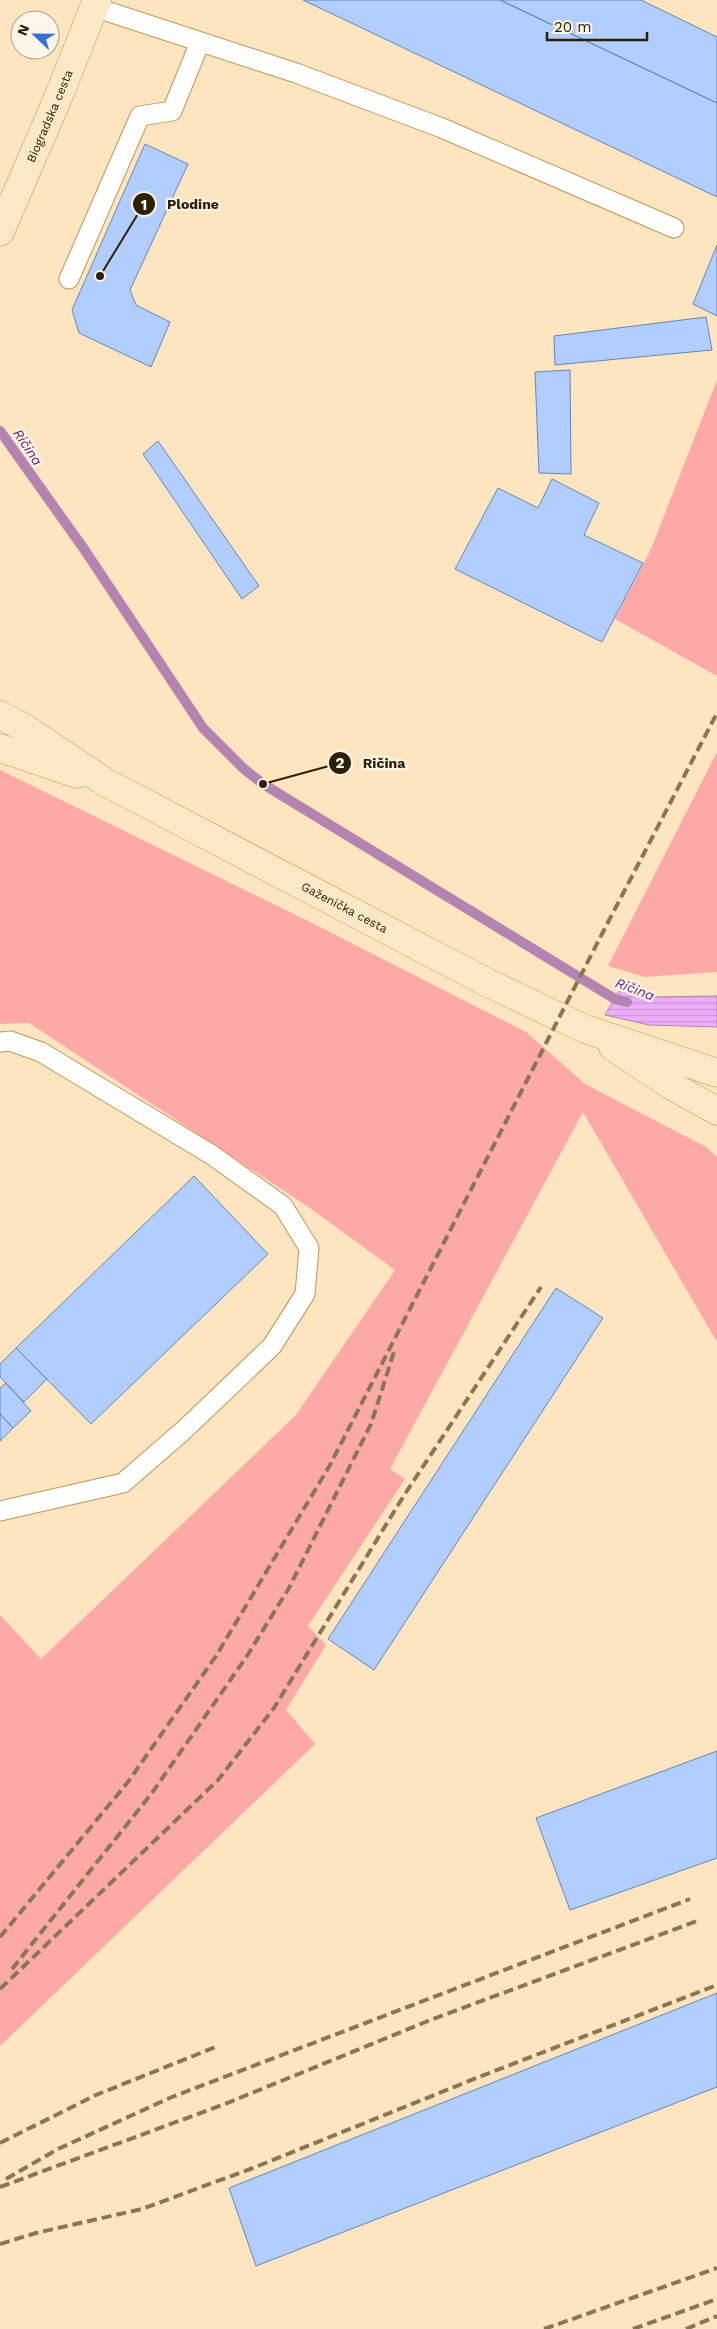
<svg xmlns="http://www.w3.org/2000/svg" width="717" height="2329" viewBox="0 0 717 2329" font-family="'Work Sans',sans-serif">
	<defs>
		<pattern id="water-rules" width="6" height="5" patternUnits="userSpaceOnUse" patternTransform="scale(1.25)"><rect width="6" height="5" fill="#edadfa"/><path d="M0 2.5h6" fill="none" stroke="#cc95d5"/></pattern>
	</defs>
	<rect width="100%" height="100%" fill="#fde5bf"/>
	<!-- green -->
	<path fill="#fca9a8" d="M717,380V676L615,619L651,549Z
		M717,752V972L645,977L608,966Z
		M0,770L308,921L526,1032L585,1084L706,1147L717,1157V1342L583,1112L390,1469L405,1479L308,1626L326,1645L286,1710L315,1744L0,2046V1615L41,1659L296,1415L395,1270L307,1206L29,1023L0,1024Z"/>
	<!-- water -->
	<path fill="url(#water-rules)" stroke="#b483b0" d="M621,988L650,997L717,996V1027L649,1025L605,1015Z"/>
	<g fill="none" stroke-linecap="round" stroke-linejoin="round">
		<!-- stream -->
		<path stroke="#b483b0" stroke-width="10" d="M0,431L84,549L203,728L244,769L263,784L615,999L627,1002"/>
	</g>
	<!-- building -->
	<path fill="#b1ceff" stroke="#6485be" d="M303,0H500L717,103V197Z
		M500,0H641L717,37V103Z
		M145,144L188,164L130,290L136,305L170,322L151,367L79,333L72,310Z
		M717,245V316L693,304Z
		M706,317L712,350L555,365L554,336Z
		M570,370L571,474L539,473L535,372Z
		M158,441L259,586L242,599L143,454Z
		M552,479L599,503L584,535L643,563L602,642L455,569L498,488L538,508Z
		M194,1176L268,1254L91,1424L16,1348Z
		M556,1288L603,1318L374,1670L328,1639Z
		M16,1348L47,1379L24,1402L0,1377V1364Z
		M6,1383L31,1411L13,1428L0,1414V1388Z
		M0,1414L13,1428L0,1441Z
		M717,1751V1858L570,1910L536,1818Z
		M717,1993V2087L256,2266L229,2188Z"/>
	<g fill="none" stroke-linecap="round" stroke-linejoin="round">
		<defs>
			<path id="lane" d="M94,7L296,73L442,128L674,228
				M69,279L140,116L172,111L200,42
				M0,1042L10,1041L41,1052L212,1155L283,1206L309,1248L305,1294L272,1346L184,1430L123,1483L0,1511"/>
			<g id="secondary">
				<path id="s1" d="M0,232L60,93L97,0"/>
				<path id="s2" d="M0,715L23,727L105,782L488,983L585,1029L717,1073"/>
				<path d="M0,748L77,774"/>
				<path d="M613,1047L672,1086L717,1111"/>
			</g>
		</defs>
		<!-- lane casing -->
		<use href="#lane" stroke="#bc9756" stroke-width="21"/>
		<!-- secondary casing -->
		<use href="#secondary" stroke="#bc9756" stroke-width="29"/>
		<!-- lane -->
		<use href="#lane" stroke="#fff" stroke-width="19"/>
		<!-- secondary -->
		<use href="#secondary" stroke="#fae8c6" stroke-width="28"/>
		<!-- rail -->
		<path stroke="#887655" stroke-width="4" stroke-dasharray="10 5" stroke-linecap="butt" d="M0,1937L128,1782L216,1656L330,1465L604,930L717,713
			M12,1969L152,1793L247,1656L289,1588L371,1424L394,1352
			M0,1989L218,1780L274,1708L403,1497L541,1287
			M0,2143L96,2095L218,2046
			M6,2179L58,2149L172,2097L690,1899
			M0,2187L225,2104L433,2019L700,1920
			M0,2244L36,2233L142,2209L253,2168L479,2077L717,1985
			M544,2329L717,2268
			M633,2329L717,2299
			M686,2329L717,2316"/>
	</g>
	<g text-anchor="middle" stroke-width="4.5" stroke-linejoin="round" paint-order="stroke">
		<!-- street labels -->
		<g font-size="12" fill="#2e2004" stroke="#fdf5e8">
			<text dy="4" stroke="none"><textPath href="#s1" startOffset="126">Biogradska cesta</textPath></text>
			<text dy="4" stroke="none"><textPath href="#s2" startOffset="395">Gaženička cesta</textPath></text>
		</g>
		<!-- water labels -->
		<g font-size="14" font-style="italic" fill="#621a70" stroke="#fdf5e8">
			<text transform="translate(28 447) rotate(56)" y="5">Ričina</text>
			<text transform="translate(635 989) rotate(21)" y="5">Ričina</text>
		</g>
	</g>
	<!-- callouts -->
	<path fill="none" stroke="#2e2004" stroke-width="2" d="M100 276L144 204M263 784L340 763"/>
	<g fill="#2e2004" stroke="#fdf5e8" stroke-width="2">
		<circle cx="100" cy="276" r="5"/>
		<circle cx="263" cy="784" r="5"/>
		<circle cx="144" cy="204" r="12"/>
		<circle cx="340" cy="763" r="12"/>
	</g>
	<g font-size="15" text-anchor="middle" font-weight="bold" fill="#fff">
		<text x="144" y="210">1</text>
		<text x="340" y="768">2</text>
	</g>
	<g font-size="14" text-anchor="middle" font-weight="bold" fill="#2e2004" stroke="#fdf5e8" stroke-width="4.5" stroke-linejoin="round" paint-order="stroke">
		<text x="193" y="209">Plodine</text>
		<text x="384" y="768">Ričina</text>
	</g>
	<!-- north arrow -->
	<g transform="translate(35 35) rotate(292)"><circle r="24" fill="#fdf5e8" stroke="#aaa08d"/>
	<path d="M0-4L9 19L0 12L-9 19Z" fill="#3171de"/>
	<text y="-8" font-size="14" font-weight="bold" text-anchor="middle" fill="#2e2004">N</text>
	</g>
	<!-- scale -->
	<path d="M547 32v8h100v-8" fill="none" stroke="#2e2004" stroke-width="2.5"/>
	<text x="554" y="32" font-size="15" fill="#2e2004" stroke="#fdf5e8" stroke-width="4" paint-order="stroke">20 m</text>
</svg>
